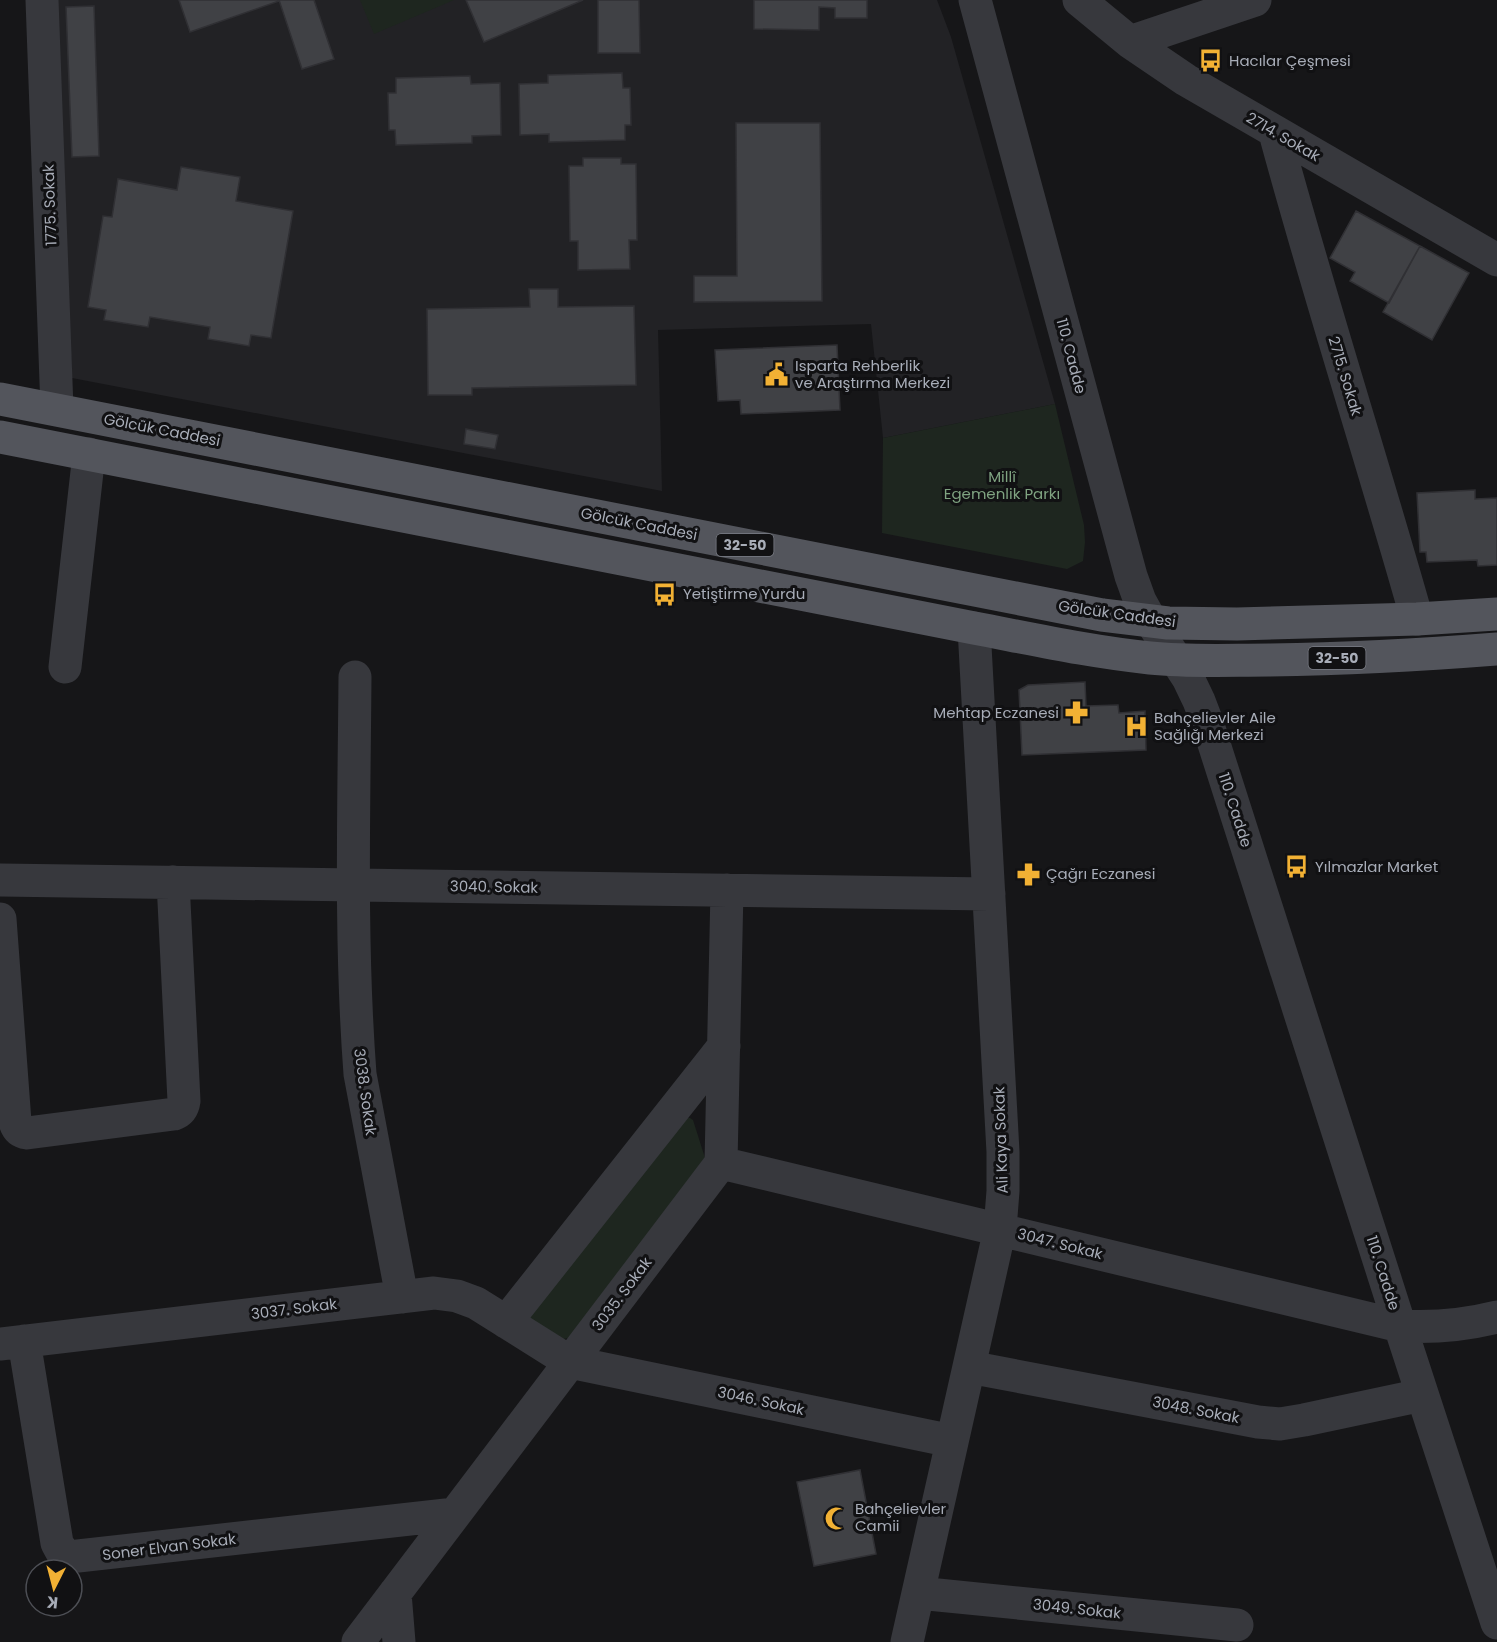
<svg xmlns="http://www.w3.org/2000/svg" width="1497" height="1642" viewBox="0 0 1497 1642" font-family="Poppins,sans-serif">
	<rect width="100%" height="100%" fill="#161618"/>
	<!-- built -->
	<path fill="#222225" d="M55,0H937L951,37L1055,404L883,438L871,324L658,330L662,491L72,378Z"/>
	<!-- green -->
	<path fill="#1e261f" d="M360,0H454L374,34Z
		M1055,404L1084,525L1085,542L1083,561L1067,569L882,533L883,438Z
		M687,1118H690L693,1120L705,1158L569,1338L563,1339L527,1317Z"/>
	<!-- building -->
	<path fill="#404145" stroke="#303034" stroke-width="1.5" d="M179,0H279V1L190,32Z
		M279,0H314L334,59L302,69Z
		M466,0H583L484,42Z
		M598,0H639L640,53H598Z
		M754,0H867V18H835V8L819,7V30L754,29Z
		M94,6L99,156L72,157L66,7Z
		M622,73L623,88H630L631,125H625V140L549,142V134L520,135L519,84L548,83V75Z
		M470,76L471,84L500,83L501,135L472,136V143L396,145L395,130H389L388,93H396V78Z
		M736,123H820L822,301L694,302V276H737Z
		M583,158H621V164H636L637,240H629L630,269L578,270V241H570L569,166H583Z
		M181,167L240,177L236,201L293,211L271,338L251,335L249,346L208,339L210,327L150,317L148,327L104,320L106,310L88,307L103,216L112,217L118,179L177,190Z
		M1356,211L1420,246L1389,303L1350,281L1355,272L1330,258Z
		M1420,246L1469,273L1432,340L1383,312Z
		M529,289H558V307L634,306L636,385L472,388V395H428L427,309L530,307Z
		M837,345L840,410L741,414L740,400L718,401L715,350Z
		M466,429L498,435L495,449L464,444Z
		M1475,490V499L1497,498V565L1478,566L1477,560L1427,562L1426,552H1420L1417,493Z
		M1085,682L1086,706L1118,705L1119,713L1145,711L1146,750L1022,755L1019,690L1028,685Z
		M860,1470L876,1554L814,1566L797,1482Z"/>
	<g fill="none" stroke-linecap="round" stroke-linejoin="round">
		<!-- minor -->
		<path stroke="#37383d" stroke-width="33" d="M42,0L57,409
			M975,0L1131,576L1140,601L1151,621L1188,678L1199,701L1207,722L1400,1326L1497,1623
			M1079,0L1130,42L1186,80L1497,260
			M1130,42L1255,0
			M1275,133C1319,296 1371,456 1417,619
			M65,667L89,454
			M355,677C354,809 350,942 360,1074L402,1297
			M0,880L989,894
			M0,919L15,1122C17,1129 20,1132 27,1133L174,1114C180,1112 183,1108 184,1101L173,882
			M721,1163L1400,1326C1433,1328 1465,1325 1497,1317
			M506,1322L724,1046
			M24,1341L57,1543L63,1554L69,1557L455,1514
			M0,1344L434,1293L457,1296L476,1303L570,1362L952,1441
			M969,1367L1258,1422L1280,1424L1304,1420L1422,1395
			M395,1593L399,1642
			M918,1593L1237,1625
			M358,1642L721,1163L727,890
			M907,1642L1000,1229L1003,1191V1152L974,628"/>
		<!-- major -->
		<path stroke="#53555c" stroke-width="33" d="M0,399L1102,615L1168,623L1237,624L1417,619L1497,614
			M0,437L974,628C1032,639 1091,652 1150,658C1189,662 1229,660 1269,660C1345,659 1421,655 1497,649"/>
	</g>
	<!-- icons -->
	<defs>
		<symbol id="bus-bare" viewBox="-9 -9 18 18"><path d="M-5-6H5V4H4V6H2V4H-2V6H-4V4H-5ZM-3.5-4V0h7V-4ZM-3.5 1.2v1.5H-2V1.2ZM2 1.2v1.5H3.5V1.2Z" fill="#f2b134" stroke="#111113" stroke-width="2.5" paint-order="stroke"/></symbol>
		<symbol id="civic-bare" viewBox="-9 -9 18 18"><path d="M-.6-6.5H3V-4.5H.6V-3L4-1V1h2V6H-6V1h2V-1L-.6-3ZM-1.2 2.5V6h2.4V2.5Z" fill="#f2b134" stroke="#111113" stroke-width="2.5" paint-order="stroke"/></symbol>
		<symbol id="pharmacy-bare" viewBox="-9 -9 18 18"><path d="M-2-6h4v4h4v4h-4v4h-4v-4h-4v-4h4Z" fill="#f2b134" stroke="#111113" stroke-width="2.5" paint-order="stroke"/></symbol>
		<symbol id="hospital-bare" viewBox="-9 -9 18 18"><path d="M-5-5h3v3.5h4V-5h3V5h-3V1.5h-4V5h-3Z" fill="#f2b134" stroke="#111113" stroke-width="2.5" paint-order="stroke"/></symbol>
		<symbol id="mosque-bare" viewBox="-9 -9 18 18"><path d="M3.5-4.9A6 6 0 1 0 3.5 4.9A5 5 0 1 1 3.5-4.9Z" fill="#f2b134" stroke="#111113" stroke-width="2.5" paint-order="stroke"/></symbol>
	</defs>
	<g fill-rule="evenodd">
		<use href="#bus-bare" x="1194" y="44" width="33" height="33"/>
		<use href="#civic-bare" x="760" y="358" width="33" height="33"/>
		<use href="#bus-bare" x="648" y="578" width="33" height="33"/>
		<use href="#pharmacy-bare" x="1060" y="696" width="33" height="33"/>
		<use href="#hospital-bare" x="1120" y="710" width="33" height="33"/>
		<use href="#bus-bare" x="1280" y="850" width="33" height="33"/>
		<use href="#pharmacy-bare" x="1012" y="858" width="33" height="33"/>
		<use href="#mosque-bare" x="820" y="1502" width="33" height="33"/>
	</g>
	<g text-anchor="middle" stroke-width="6" stroke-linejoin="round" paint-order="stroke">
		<!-- shield labels -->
		<g fill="#111113" stroke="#7b7e86" stroke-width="1.5">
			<rect x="716.5" y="534" width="57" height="22" rx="4.5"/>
			<rect x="1308.5" y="647" width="57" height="22" rx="4.5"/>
		</g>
		<g font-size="14" font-weight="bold" fill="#a8adb8">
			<text x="745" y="550">32-50</text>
			<text x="1337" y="663">32-50</text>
		</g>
		<!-- poi labels -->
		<g font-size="15" fill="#a8adb8" stroke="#111113" text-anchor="start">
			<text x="1229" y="66">Hacılar Çeşmesi</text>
			<text x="795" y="371">Isparta Rehberlik<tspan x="795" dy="17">ve Araştırma Merkezi</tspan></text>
			<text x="683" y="599">Yetiştirme Yurdu</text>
			<text x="1059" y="718" text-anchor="end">Mehtap Eczanesi</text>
			<text x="1154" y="723">Bahçelievler Aile<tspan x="1154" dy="17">Sağlığı Merkezi</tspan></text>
			<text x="1315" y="872">Yılmazlar Market</text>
			<text x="1046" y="879">Çağrı Eczanesi</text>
			<text x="855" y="1514">Bahçelievler<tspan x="855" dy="17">Camii</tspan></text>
		</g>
		<!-- street labels -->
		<g font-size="15" fill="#a8adb8" stroke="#111113">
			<text transform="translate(1283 137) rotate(30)" y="5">2714. Sokak</text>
			<text transform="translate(50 205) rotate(-92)" y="5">1775. Sokak</text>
			<text transform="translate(1071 356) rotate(75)" y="5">110. Cadde</text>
			<text transform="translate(1345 376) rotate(73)" y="5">2715. Sokak</text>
			<text transform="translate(162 430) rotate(11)" y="5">Gölcük Caddesi</text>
			<text transform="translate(639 524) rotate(11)" y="5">Gölcük Caddesi</text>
			<text transform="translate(1117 614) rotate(8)" y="5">Gölcük Caddesi</text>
			<text transform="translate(1235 810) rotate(72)" y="5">110. Cadde</text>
			<text transform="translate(494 887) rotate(1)" y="5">3040. Sokak</text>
			<text transform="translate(365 1092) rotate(82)" y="5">3038. Sokak</text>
			<text transform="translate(1001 1140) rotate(-92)" y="5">Ali Kaya Sokak</text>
			<text transform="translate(1060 1244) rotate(14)" y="5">3047. Sokak</text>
			<text transform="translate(1383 1273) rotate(72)" y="5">110. Cadde</text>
			<text transform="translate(622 1294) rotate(-53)" y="5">3035. Sokak</text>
			<text transform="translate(294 1309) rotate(-7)" y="5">3037. Sokak</text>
			<text transform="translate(761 1401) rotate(12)" y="5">3046. Sokak</text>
			<text transform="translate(1196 1410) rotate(11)" y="5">3048. Sokak</text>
			<text transform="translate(169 1547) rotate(-7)" y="5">Soner Elvan Sokak</text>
			<text transform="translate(1077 1609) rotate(6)" y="5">3049. Sokak</text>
		</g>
		<!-- park labels -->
		<g font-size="15" fill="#7fa381" stroke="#111113">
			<text x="1002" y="482">Millî<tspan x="1002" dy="17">Egemenlik Parkı</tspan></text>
		</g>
	</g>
	<!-- north arrow -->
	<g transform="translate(54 1588) rotate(186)"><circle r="28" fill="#111113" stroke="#4d4f55" stroke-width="1.5"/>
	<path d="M0-4.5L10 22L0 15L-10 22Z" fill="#f2b134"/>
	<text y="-9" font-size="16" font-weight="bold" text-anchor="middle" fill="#a8adb8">K</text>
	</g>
</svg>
